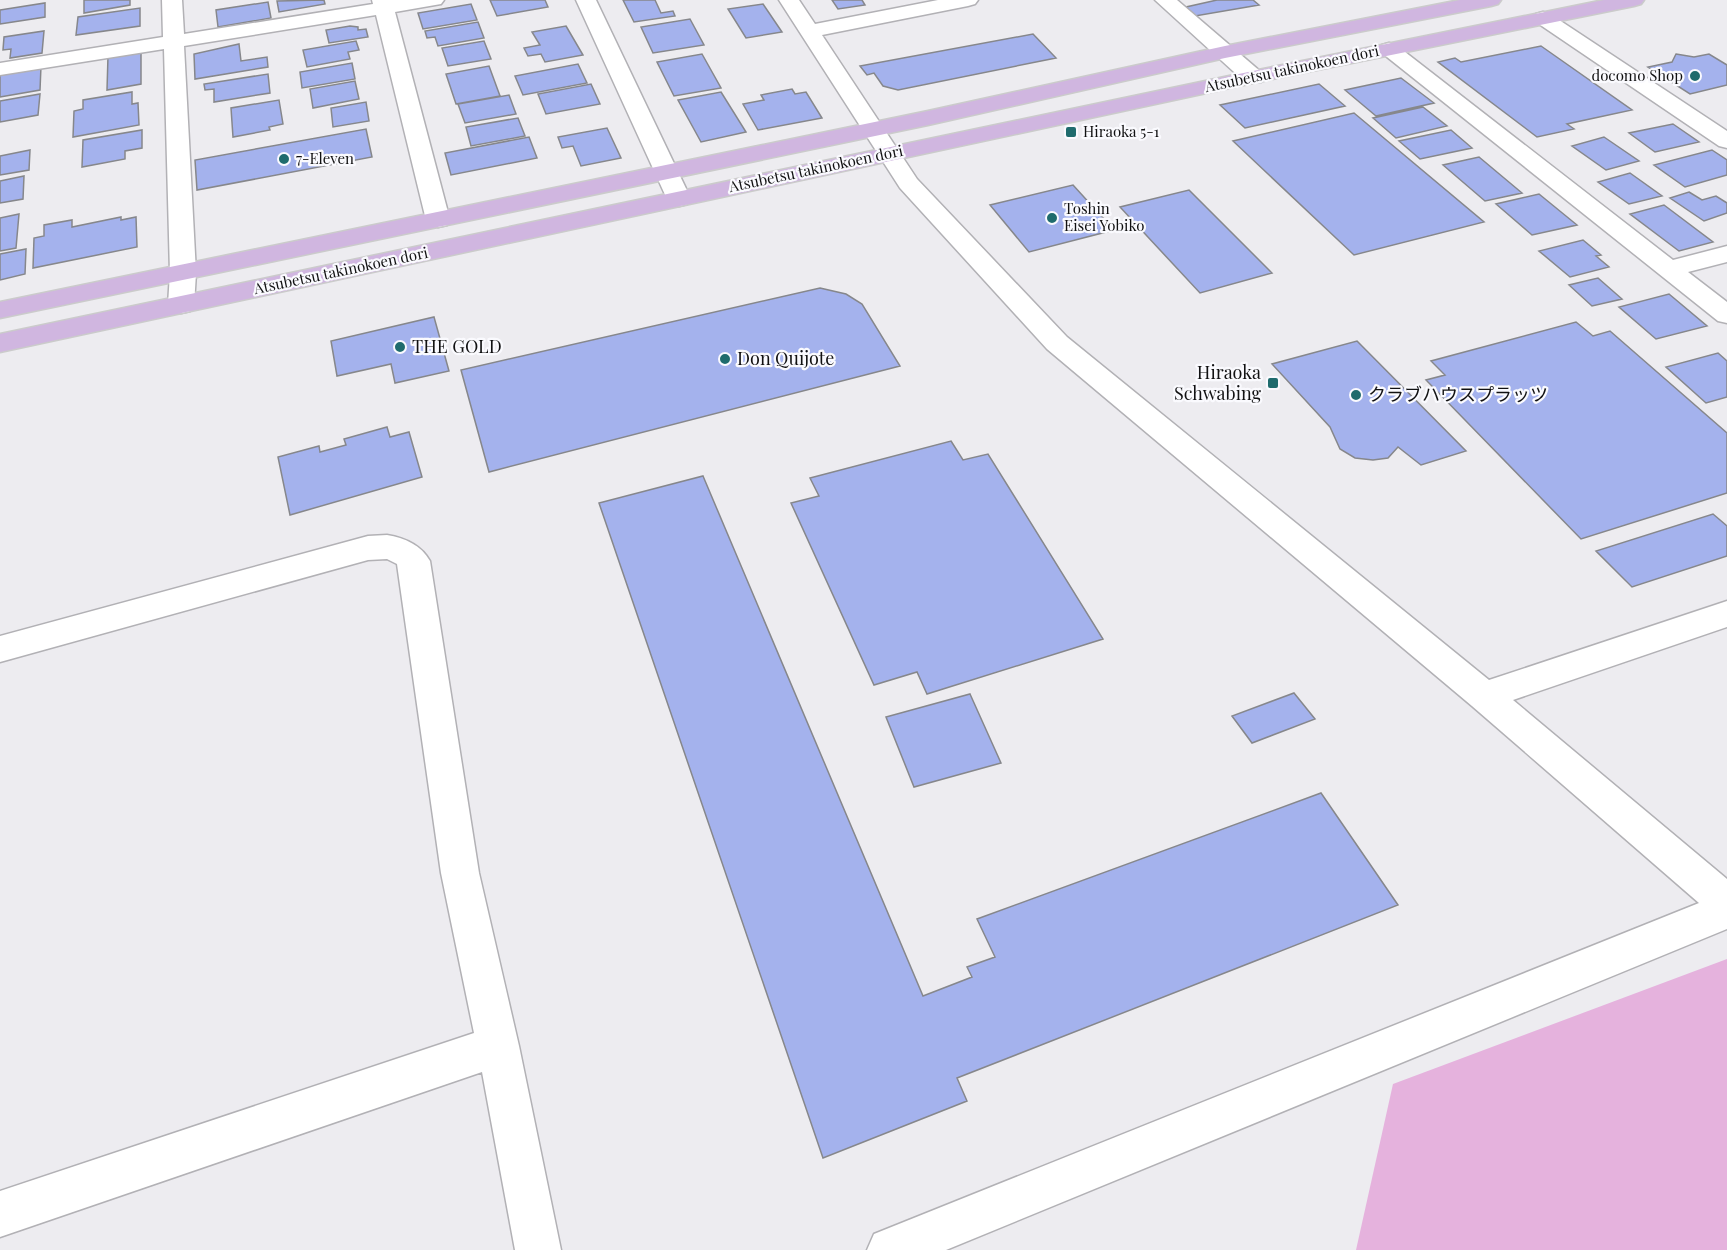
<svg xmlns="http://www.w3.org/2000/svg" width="1727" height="1250" viewBox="0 0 1727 1250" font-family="'Playfair Display','Noto Sans JP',serif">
	<rect width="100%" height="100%" fill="#edecf0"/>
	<!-- green -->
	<path fill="#e5b2dd" d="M1727,959V1250H1356L1393,1084Z"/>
	<!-- building -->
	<path fill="#a4b2ed" stroke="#86878b" stroke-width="1.5" d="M84,0H130V5L84,13Z
		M324,0L325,4L279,12L277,1Z
		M490,0H545L548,7L497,16Z
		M623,0H655L661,13L673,11L675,16L634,22Z
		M832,0H862L865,5L838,9Z
		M1217,0H1253L1259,5L1195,16L1186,7Z
		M268,2L271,18L218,27L216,10Z
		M45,3V17L0,24V10Z
		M471,4L477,20L423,29L418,13Z
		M763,4L782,32L746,38L728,9Z
		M140,8V26L76,35L78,17Z
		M690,19L704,45L653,53L641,27Z
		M478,22L484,38L438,46L435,37L427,38L425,31Z
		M350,26L358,27V30L366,29L368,37L329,43L326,30Z
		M566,26L583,55L545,62L541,54L528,56L524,48L540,45L532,32Z
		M44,31L42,53L10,58L11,49L3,50L4,37Z
		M1033,34L1056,58L898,90L883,86L874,73L867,75L860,66Z
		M356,41L359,50L348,52L350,59L307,67L303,50Z
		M484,41L491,59L448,66L442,48Z
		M239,44L241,61L267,57L268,67L195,79L194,54Z
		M1541,46L1632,110L1567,124L1574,129L1537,137L1438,62L1455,58L1461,62Z
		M141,51V84L107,90L108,56Z
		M702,54L721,88L674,96L657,62Z
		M1676,54L1694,57L1709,54L1727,65V85L1690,94L1648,67L1672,62Z
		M352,63L355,79L302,88L300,72Z
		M578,64L587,83L523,95L515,76Z
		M41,66L40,90L0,97V73Z
		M489,66L500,96L456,104L446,74Z
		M268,74L270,93L214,102V89L205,90L204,84Z
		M1401,78L1434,103L1376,116L1345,90Z
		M355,81L359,99L313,108L310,89Z
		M591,84L600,104L546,114L538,94Z
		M1319,84L1345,106L1245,128L1220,105Z
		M792,89L795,94L806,92L822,118L758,130L743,104L764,100L761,95Z
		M132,92V104L138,103L139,125L73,137L74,111L83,109V100Z
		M721,92L746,132L701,142L678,100Z
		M40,94L38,115L0,122V101Z
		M509,95L516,114L465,123L458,104Z
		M279,100L283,124L269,127L270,130L233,137L231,108Z
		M366,102L369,121L333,127L331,108Z
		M1423,107L1447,126L1396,138L1373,118Z
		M1354,113L1484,222L1354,255L1233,141Z
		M518,118L525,136L471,146L466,127Z
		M1673,124L1699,142L1655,152L1629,133Z
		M607,128L621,158L581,166L573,146L562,148L558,137Z
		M366,129L372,157L197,190L195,160Z
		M142,130V148L125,151V159L82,167L83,140Z
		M1451,130L1472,148L1420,159L1399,141Z
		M529,137L537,158L451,175L445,153Z
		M1604,137L1639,161L1606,170L1572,146Z
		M30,150L29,170L0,175V156Z
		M1712,150L1727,160V175L1685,187L1654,165Z
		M1479,157L1522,193L1485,201L1443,165Z
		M1630,173L1662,196L1629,204L1598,182Z
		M24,176L23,199L0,203V181Z
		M1073,185L1114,230L1029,252L990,205Z
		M1189,190L1272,273L1200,293L1120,207Z
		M1689,192L1702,200L1716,196L1727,203V213L1704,221L1670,198Z
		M1539,194L1577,225L1532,235L1496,204Z
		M1664,205L1713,242L1679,251L1630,214Z
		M19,214L16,248L0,251V218Z
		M121,217V220L136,217L137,247L33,268L34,238L44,236V225L72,220V227Z
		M1583,240L1601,255L1596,256L1609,267L1570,277L1539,251Z
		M26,249L25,274L0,280V254Z
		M1598,278L1622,299L1592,306L1569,285Z
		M820,288L846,294L862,304L900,366L489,472L461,370Z
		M1669,294L1707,326L1656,339L1619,307Z
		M434,317L449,371L395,383L391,364L337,376L331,341Z
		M1576,322L1593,336L1610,331L1727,433V493L1581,539L1426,380L1445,375L1431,361Z
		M1357,341L1466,451L1421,465L1398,447L1388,458L1373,460L1355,458L1340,449L1330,427L1272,364Z
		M1718,353L1727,361V397L1706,403L1666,367Z
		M387,427L390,437L409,432L422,477L290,515L278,457L319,446L320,452L346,445L344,439Z
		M951,441L963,460L988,454L1103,639L927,694L917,672L874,685L791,503L819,496L810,478Z
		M703,476L923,996L972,977L967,967L995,957L977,919L1321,793L1398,905L957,1078L967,1101L823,1158L599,503Z
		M1713,514L1727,526V556L1632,587L1596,551Z
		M1294,693L1315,719L1252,743L1232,716Z
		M970,694L1001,763L914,787L886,717Z"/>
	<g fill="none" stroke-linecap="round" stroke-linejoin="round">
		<defs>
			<path id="minor" d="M162,0H182L184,34L373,4L372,0H444L441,4L395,12L450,220L447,225L438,227L429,225L426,220L376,15L184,46L196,273L194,305L190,311L181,313L172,311L168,305L170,273L164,49L0,75V63L163,37Z
				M576,0H596L691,199L687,204L679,206L671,204L667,199Z
				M779,0H799L815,24L938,0H978L975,4L968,6L822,35L917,179L1067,337L1489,680L1727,601V627L1513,700L1727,879V929L946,1250H867L874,1234L1699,903L1472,706L1047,349L900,188Z
				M1155,0H1177L1261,72L1264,77L1261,82H1245Z
				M1543,12L1550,14L1727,131V148L1719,146L1536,22L1533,18L1536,14Z
				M1389,43L1396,45L1673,260L1727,246V262L1688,272L1727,302V323L1718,321L1382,53L1379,49L1382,45Z
				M387,535C405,538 421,545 430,561L479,873L519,1046L561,1250H515L482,1072L0,1237V1191L474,1033L441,873L397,564L387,559L368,560L0,662V636L368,536Z"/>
			<path id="major" d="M1460,0H1501L1498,4L1491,6L1225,58L928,125L0,318V302L928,111L1225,46Z
				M1604,0H1644L1641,4L1634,6L1253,83L0,352V334L1253,71Z"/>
		</defs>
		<!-- minor casing -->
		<use href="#minor" stroke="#b2b1b5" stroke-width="3"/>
		<!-- major casing -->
		<use href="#major" stroke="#cbcbcb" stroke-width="3"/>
		<!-- minor -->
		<use href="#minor" fill="#fff" fill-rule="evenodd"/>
		<!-- major -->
		<use href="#major" fill="#d0b6e0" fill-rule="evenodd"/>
	</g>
	<!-- markers -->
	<g fill="#1f6b6d" stroke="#fafafe" stroke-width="2">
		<circle cx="1695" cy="76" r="6"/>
		<rect x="1065" y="126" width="12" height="12" rx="3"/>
		<circle cx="284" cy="159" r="6"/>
		<circle cx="1052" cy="218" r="6"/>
		<circle cx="400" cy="347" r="6"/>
		<circle cx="725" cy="359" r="6"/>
		<rect x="1267" y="377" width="12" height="12" rx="3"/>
		<circle cx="1356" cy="395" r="6"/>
	</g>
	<g text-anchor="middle" stroke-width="4.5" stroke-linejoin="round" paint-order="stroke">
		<!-- far-street labels -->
		<g font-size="15" fill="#111112" stroke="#fafafe">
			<text transform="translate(1292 69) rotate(-12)" y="5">Atsubetsu takinokoen dori</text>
			<text transform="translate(816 169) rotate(-12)" y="5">Atsubetsu takinokoen dori</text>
			<text transform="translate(341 271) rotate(-12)" y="5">Atsubetsu takinokoen dori</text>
		</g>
		<!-- far-poi labels -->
		<g font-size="15" fill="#111112" stroke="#fafafe" text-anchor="start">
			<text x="1683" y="81" text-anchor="end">docomo Shop</text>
			<text x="1083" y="137">Hiraoka 5-1</text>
			<text x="296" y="164">7-Eleven</text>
			<text x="1064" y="214">Toshin<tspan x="1064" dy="17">Eisei Yobiko</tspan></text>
		</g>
		<!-- poi labels -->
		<g font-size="18" fill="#111112" stroke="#fafafe" text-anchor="start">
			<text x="412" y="353">THE GOLD</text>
			<text x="737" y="365">Don Quijote</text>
			<text x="1261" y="379" text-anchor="end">Hiraoka<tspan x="1261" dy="21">Schwabing</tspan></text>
			<text x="1368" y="401">クラブハウスプラッツ</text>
		</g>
	</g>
</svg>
